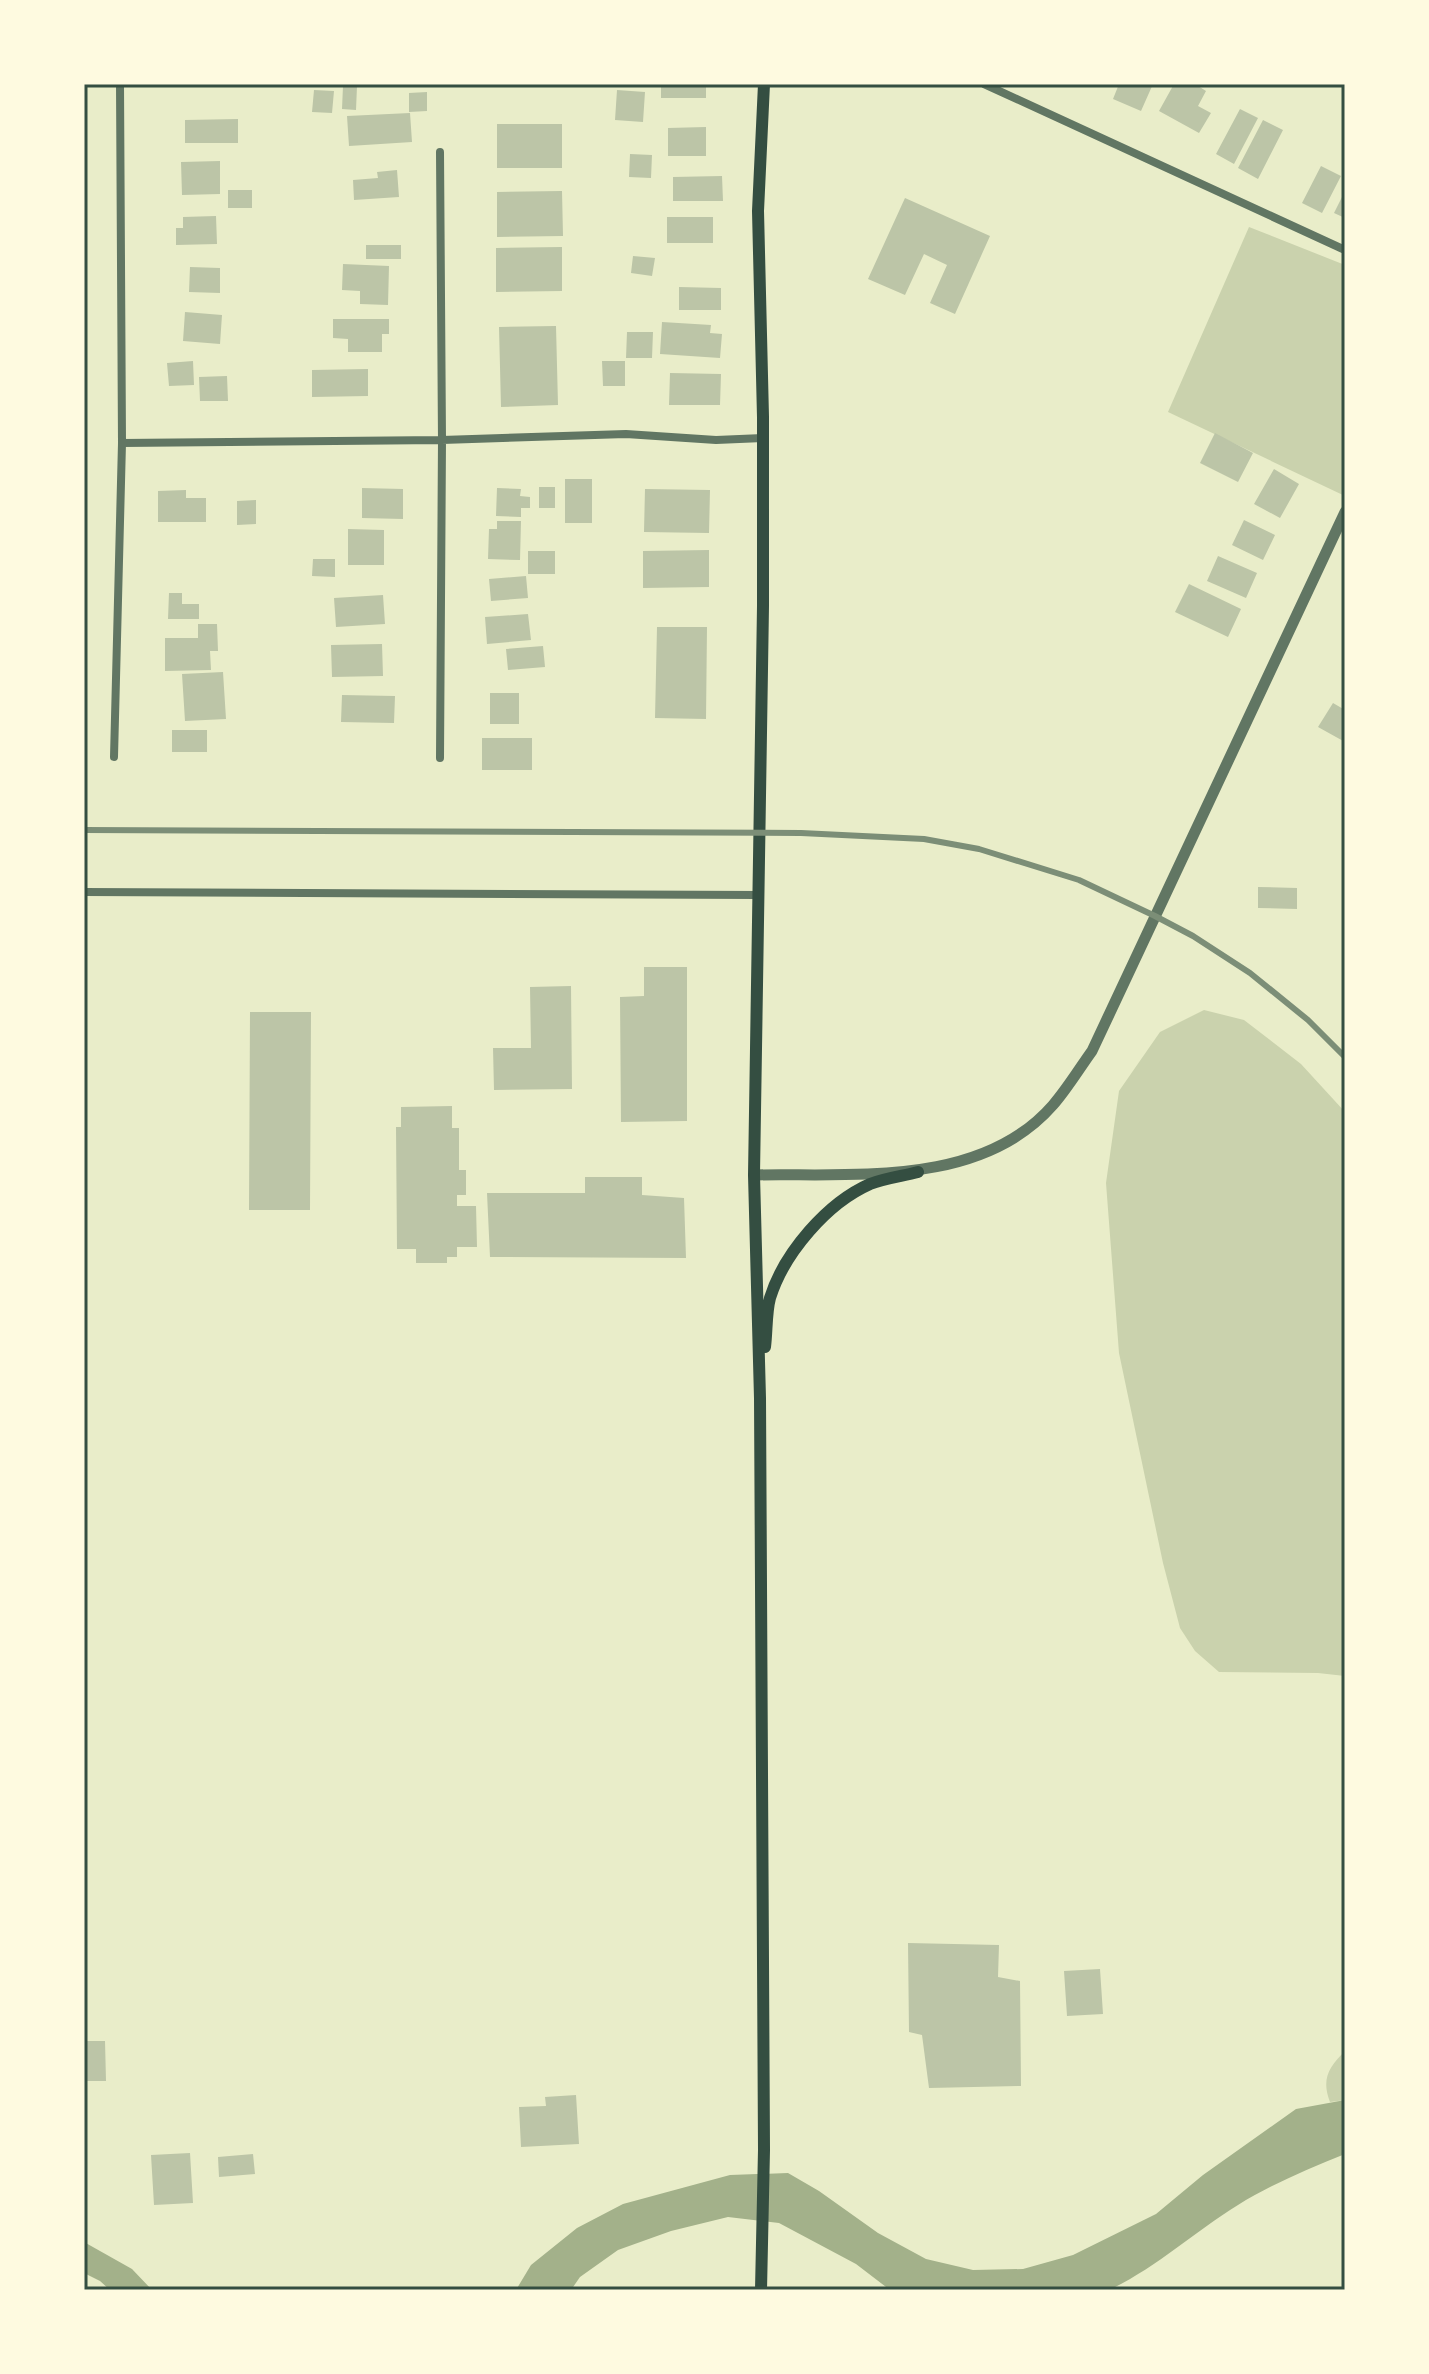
<svg xmlns="http://www.w3.org/2000/svg" width="1429" height="2374" viewBox="0 0 1429 2374" font-family="Arial,sans-serif">
	<rect width="100%" height="100%" fill="#e9edc9"/>
	<!-- green -->
	<path fill="#cad2ad" d="M1249,227L1345,265V496L1168,412Z
		M1204,1010L1244,1020L1301,1064L1345,1112V1676L1318,1673L1219,1672L1195,1651L1180,1628L1163,1563L1119,1353L1106,1183L1119,1091L1160,1032Z
		M1345,2051V2100L1330,2102C1321,2079 1329,2067 1345,2051Z"/>
	<!-- water -->
	<path fill="#a3b18a" d="M1345,2100V2154C1308,2169 1272,2184 1238,2205C1194,2232 1156,2268 1109,2290H890L856,2264L779,2223L728,2217L671,2231L618,2250L580,2277L571,2290H516L531,2265L577,2228L623,2204L730,2175L788,2173L819,2191L878,2233L926,2259L973,2270L1023,2269L1073,2255L1156,2214L1203,2175L1296,2109Z
		M84,2242L132,2269L152,2290H110L100,2281L84,2273Z"/>
	<!-- building -->
	<path fill="#bcc5a7" d="M661,84H706V98H661Z
		M1119,84H1153L1141,111L1113,99Z
		M1174,84H1195L1206,91L1198,106L1211,113L1199,133L1159,111Z
		M343,86H357L356,110L342,109Z
		M314,90L334,91L332,113L312,112Z
		M617,90L645,92L643,122L615,120Z
		M427,92V111L409,112V93Z
		M1240,109L1258,118L1234,164L1216,154Z
		M410,113L412,142L349,146L347,116Z
		M238,119V143H185V120Z
		M1263,120L1283,130L1258,179L1238,168Z
		M497,124H562V168H497Z
		M706,127V156H668V128Z
		M630,154L652,155L651,178L629,177Z
		M220,161V194L182,195L181,162Z
		M1321,166L1341,176L1322,213L1302,203Z
		M397,170L399,197L354,200L353,180L378,178L377,172Z
		M722,176L723,201H673V177Z
		M228,190H252V208H228Z
		M562,191L563,236L497,237V192Z
		M1345,191V218L1334,213Z
		M905,198L990,236L955,314L930,303L947,265L924,254L905,295L868,279Z
		M216,216L217,244L176,245V228H183V217Z
		M667,217H713V243H667Z
		M366,245H401V259H366Z
		M562,247V291L496,292V248Z
		M633,256L655,258L652,276L631,273Z
		M343,264L389,266L388,305L360,304V291L342,290Z
		M190,267L220,268V293L189,292Z
		M679,287L721,288V310H679Z
		M185,312L222,315L220,344L183,341Z
		M333,319H389V334H382V352H348V339L333,338Z
		M662,322L711,325L710,333L722,334L720,358L660,354Z
		M556,326L558,405L501,407L499,327Z
		M627,332H653L652,358H626Z
		M193,361L194,385L169,386L167,363Z
		M602,361H625V386H603Z
		M368,369V396L312,397V370Z
		M670,373L721,374L720,405H669Z
		M227,376L228,401H200L199,377Z
		M1215,433L1253,453L1238,482L1200,463Z
		M1274,469L1299,484L1280,518L1254,504Z
		M565,479H592V523H565Z
		M539,487H555V508H539Z
		M362,488L403,489V519L362,518Z
		M497,488L521,489L520,496L530,497V508H521V517L496,516Z
		M645,489L710,490L709,533L644,532Z
		M186,490V498H206V522H158V491Z
		M256,500V524L237,525V501Z
		M1244,520L1275,535L1263,560L1232,545Z
		M497,521H521L520,560L488,559L489,529H497Z
		M348,529L384,530V565H348Z
		M709,550V587L643,588V551Z
		M528,551H555V574H528Z
		M1218,556L1257,573L1246,598L1207,581Z
		M313,559H335V577L312,576Z
		M526,576L528,598L491,601L489,579Z
		M1189,584L1241,609L1228,637L1175,612Z
		M169,593H182V604H199V619H168Z
		M383,595L385,624L336,627L334,598Z
		M528,614L531,640L487,644L485,617Z
		M198,624H217L218,651H210L211,670L165,671V638H198Z
		M657,627H707L706,719L655,718Z
		M382,644L383,676L332,677L331,645Z
		M543,646L545,667L508,670L506,649Z
		M223,672L226,719L185,721L182,674Z
		M490,693H519V724H490Z
		M342,695L395,696L394,723L341,722Z
		M1333,703L1345,710V742L1318,727Z
		M172,730H207V752H172Z
		M482,738H532V770H482Z
		M1258,887L1297,888V909L1258,908Z
		M644,967H687V1121L621,1122L620,997L644,996Z
		M571,986L572,1089L494,1090L493,1048H531L530,987Z
		M250,1012H311L310,1210H249Z
		M452,1106V1128H459V1170H466V1195H457V1206H476L477,1247H457V1257H447V1263H416V1249H397L396,1127H401V1107Z
		M585,1177H642V1195L684,1198L686,1258L490,1257L487,1193H585Z
		M908,1943L999,1945L998,1977L1020,1981L1021,2086L929,2088L922,2035L909,2032Z
		M1100,1969L1103,2014L1067,2016L1064,1971Z
		M84,2041H105L106,2081H84Z
		M576,2095L579,2144L521,2147L519,2107L546,2106L545,2097Z
		M190,2153L193,2203L154,2205L151,2155Z
		M253,2154L255,2174L219,2177L218,2157Z"/>
	<g fill="none" stroke-linecap="round" stroke-linejoin="round">
		<!-- minor -->
		<path stroke="#617663" stroke-width="8" d="M984,84L1345,250
			M122,443L442,440L626,434L716,440L763,438
			M114,757L122,443L120,84
			M440,758L442,440L440,152
			M84,892L758,895"/>
		<!-- tertiary -->
		<path stroke="#617663" stroke-width="11" d="M754,1175C852,1173 981,1188 1053,1105C1067,1089 1079,1069 1092,1051L1345,512"/>
		<!-- secondary -->
		<path stroke="#344e41" stroke-width="12" d="M765,1347C767,1332 766,1313 770,1298C784,1253 827,1203 870,1184C885,1178 903,1176 918,1172
			M761,2290L764,2150L760,1398L754,1175L763,606V417L758,211L764,84"/>
		<!-- rail -->
		<path stroke="#7c8e77" stroke-width="6" d="M84,830L801,833L924,839L979,849L1079,880L1155,916L1193,936L1250,973L1308,1020L1345,1057"/>
	</g>
	<!-- border -->
	<rect width="1429" height="2374" fill="none" stroke="#fefae0" stroke-width="172"/>
	<rect x="86" y="86" width="1257" height="2202" fill="none" stroke="#344e41" stroke-width="3"/>
</svg>
